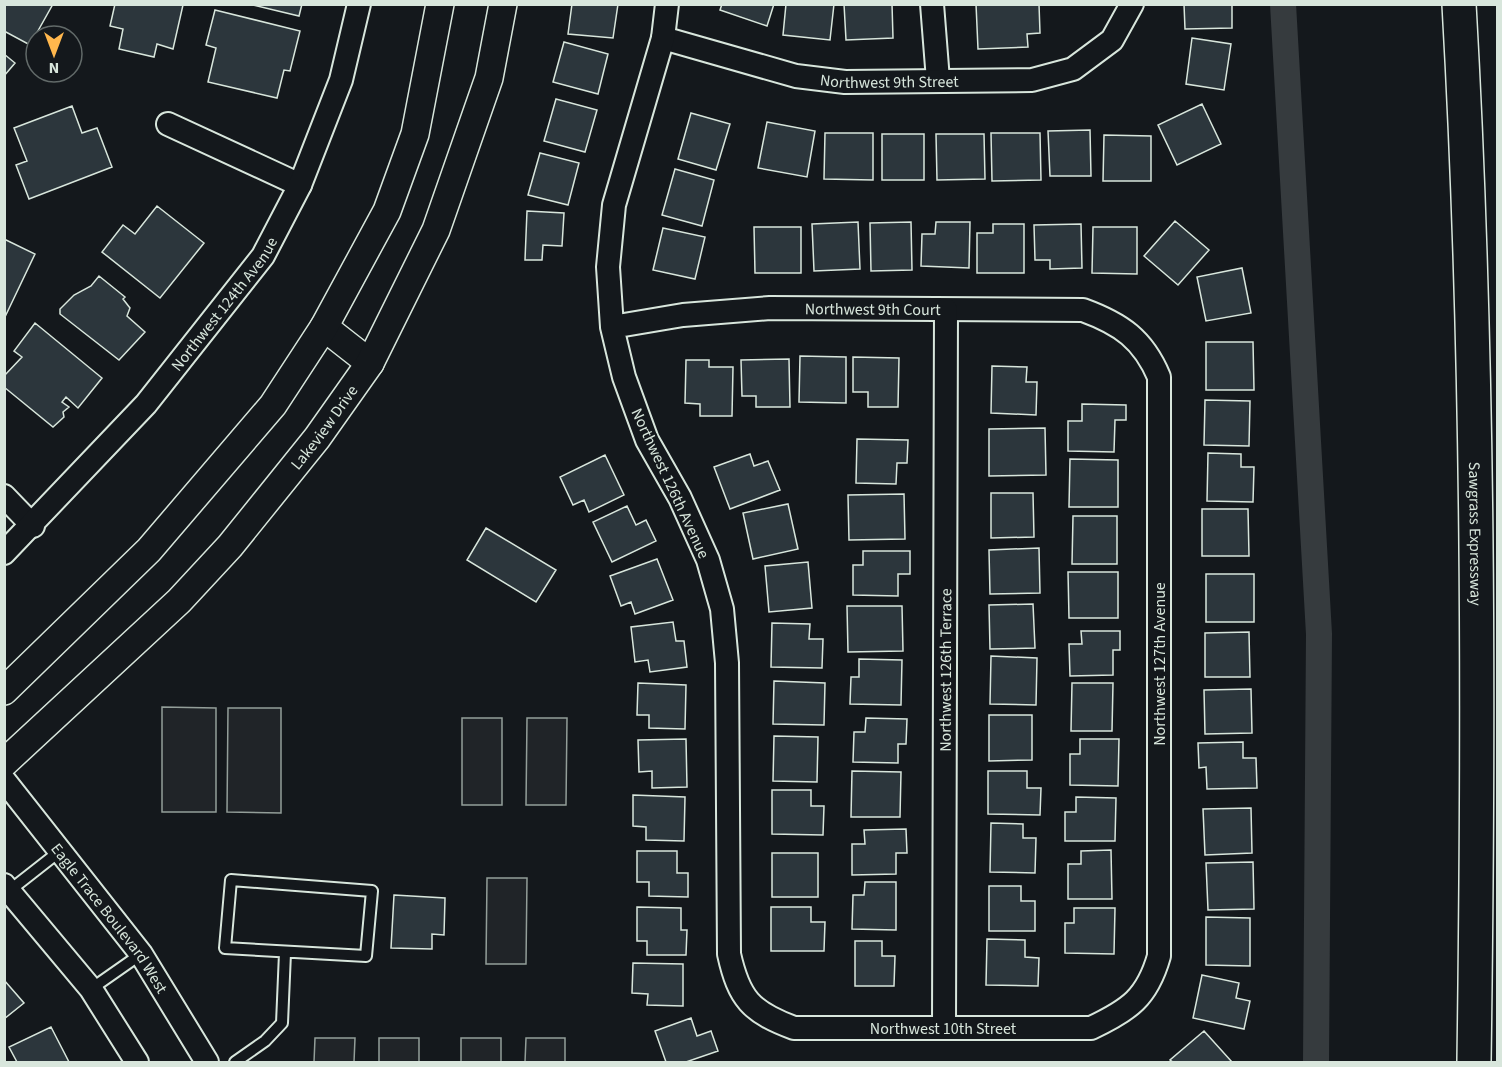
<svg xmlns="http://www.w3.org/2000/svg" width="1502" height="1067" viewBox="0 0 1502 1067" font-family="'Source Sans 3',sans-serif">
	<rect width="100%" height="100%" fill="#14181c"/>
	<!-- green -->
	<path fill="#202428" stroke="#939e99" stroke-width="1.5" d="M162,707L216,708V812H162Z
		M228,708H281V813L227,812Z
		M462,718H502V805H462Z
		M527,718H567L566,805H526Z
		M487,878H527L526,964H486Z
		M315,1038H355L354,1062H314Z
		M379,1038H419V1062H379Z
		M461,1038H501V1062H461Z
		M526,1038H565V1062H525Z"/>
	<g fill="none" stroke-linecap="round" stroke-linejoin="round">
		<!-- canal -->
		<path stroke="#363b3e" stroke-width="26" d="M1283,4L1319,634L1316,1062"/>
	</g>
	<!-- building -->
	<path fill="#2c363c" stroke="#d8e6dc" stroke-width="1.5" d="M4,4H53L30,45L4,31Z
		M115,4L183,5L173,49L157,44L154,57L119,49L123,29L110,26Z
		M249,4H302L299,16Z
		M572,4H618L613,38L568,34Z
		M722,4H774L767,26L720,10Z
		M786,4H834L830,40L783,35Z
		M844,4H892L893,38L846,40Z
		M976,4H1039L1040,33L1027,34L1028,47L978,49Z
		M1184,4H1232V28L1185,29Z
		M215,10L300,31L290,71L284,70L277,98L208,82L216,48L206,45Z
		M1192,38L1231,44L1224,90L1186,84Z
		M564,42L608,54L598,94L553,82Z
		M4,54L15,63L4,76Z
		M556,99L597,110L585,152L544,141Z
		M1202,104L1221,144L1177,165L1158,125Z
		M72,106L82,133L97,128L112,167L29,199L16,165L27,161L14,128Z
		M691,113L730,124L716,170L678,159Z
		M767,122L815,131L807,177L758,168Z
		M1090,130L1091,176H1050L1048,131Z
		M825,133H873V180L824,179Z
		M991,133H1040L1041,180L992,181Z
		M882,134H924V180H882Z
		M936,134H984L985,179L937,180Z
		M1104,135L1151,136V181H1103Z
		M540,153L579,163L568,205L528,195Z
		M675,169L714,180L702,226L662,215Z
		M157,206L204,243L160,298L102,252L123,225L135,234Z
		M527,211L564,213L562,246L543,245L542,260H525Z
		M1175,221L1209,250L1178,285L1144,256Z
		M858,222L860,269L814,271L812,224Z
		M911,222L912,270L871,271L870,223Z
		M936,222H970L969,268L921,266L922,234H935Z
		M993,224H1024V273H977V233H993Z
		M1081,224L1082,268L1050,269V260H1035L1034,225Z
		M754,227H801V273H755Z
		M1093,227H1137V274L1092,273Z
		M663,228L705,237L695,279L653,270Z
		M4,239L35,254L4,319Z
		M1242,268L1251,313L1206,321L1197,277Z
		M99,276L125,297L123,299L130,308L127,316L145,332L119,360L60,314V309L74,295L91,286Z
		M35,323L102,378L78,408L66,397L62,402L69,407L63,412L64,417L53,427L4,387V376L22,357L14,351Z
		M1206,342H1253L1254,390H1206Z
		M800,356L846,357V403L799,402Z
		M853,357L899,358L898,407H868V392H853Z
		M789,359L790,407H756V396H742L741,360Z
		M686,360H709V367H733L732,416H700V404L685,403Z
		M992,366L1027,367L1026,382H1037L1036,415L991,413Z
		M1205,400L1250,401L1249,446L1204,445Z
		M1082,404L1126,405V420H1115L1114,452L1068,451V421H1082Z
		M1045,428L1046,475L989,476V429Z
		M857,439L908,440L907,463H897L896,484L856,483Z
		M1208,453L1241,454V467H1254L1253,502L1207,501Z
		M750,454L754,466L768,461L780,490L730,509L714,467Z
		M605,455L624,495L589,512L584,500L573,505L560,477Z
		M1070,459L1118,460V507H1069Z
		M991,493H1033L1034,537L991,538Z
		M904,494L905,539L849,540L848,495Z
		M788,504L798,549L753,559L743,513Z
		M627,506L636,525L646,520L656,541L612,562L593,522Z
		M1202,509H1248L1249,556H1202Z
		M1073,516H1117V564H1072Z
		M486,528L556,570L536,602L467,560Z
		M1039,548L1040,593L990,594L989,550Z
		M863,551H910V574H898V596L853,595V565H863Z
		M657,559L673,600L635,614L631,602L621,606L610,576Z
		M808,562L812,608L769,612L765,566Z
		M1068,572H1118V618H1069Z
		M1206,574H1254V622H1206Z
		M1033,604L1035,648L990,649L989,605Z
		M847,606H902L903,651L848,652Z
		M673,622L676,641H684L687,667L650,672L648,660L635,662L631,627Z
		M772,623L810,624L809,639H823L822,668L771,667Z
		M1081,631H1120V650H1113V675L1070,676L1069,644H1082Z
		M1249,632L1250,677H1205V633Z
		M991,656L1037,658L1036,705L990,704Z
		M859,659L902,660L901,705L850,704L851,677H859Z
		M774,681L825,683L824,725L773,724Z
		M638,683L686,685L685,729L649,728V715H637Z
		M1072,683H1113L1112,731H1071Z
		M1251,689L1252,733L1205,734L1204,690Z
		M989,715H1032V760L989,761Z
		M866,718L907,719L906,744H898V763L853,762L854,732H865Z
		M774,736L818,737L817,782L773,781Z
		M686,739L687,787L652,788V771L639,772L638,740Z
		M1080,739H1119L1118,786L1070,785V754H1080Z
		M1243,742V758H1256L1257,788L1207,789L1206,767L1199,768L1198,743Z
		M852,771L901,772L900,817H851Z
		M988,771H1027V788H1041L1040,815L988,814Z
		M772,790H811V806H824L823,835L772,834Z
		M633,795L685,797L684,841L646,840V827L633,826Z
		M1076,797L1116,798L1115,841H1065V812H1076Z
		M1251,808L1252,853L1205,855L1203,809Z
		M991,823L1023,824V838H1036L1035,873L990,872Z
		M906,829L907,853H896V874L852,875V844H865L864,830Z
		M1111,850L1112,899H1068V864H1081V851Z
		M637,851H677V873H688V897L649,896V882H637Z
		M772,853H818V897H772Z
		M1253,862L1254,909L1208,910L1206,863Z
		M865,882H896V930L852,929L853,895H864Z
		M989,886H1021V901H1035V931H989Z
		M394,895L445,898L444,935L432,934V949L391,948Z
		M637,907L681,908V930H687L686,955H647V941H637Z
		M771,907H811V922H825L824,951H771Z
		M1074,908H1115L1114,954L1065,953V923H1074Z
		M1206,917L1250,918V966L1206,965Z
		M987,939L1025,940V957L1039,958L1038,986L986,985Z
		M855,941H882V956H895L894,986H855Z
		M633,963L683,964V1006L647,1005L648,994L632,993Z
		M1202,975L1239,983L1236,998L1250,1001L1244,1029L1193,1018Z
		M4,980L24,1003L4,1019Z
		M691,1018L697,1036L711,1031L718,1051L686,1062H666L655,1031Z
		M51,1027L69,1062H17L9,1047Z
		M1204,1031L1232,1062H1173L1170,1060Z"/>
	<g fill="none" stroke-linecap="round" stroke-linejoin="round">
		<defs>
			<path id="service" d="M231,880L372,891L366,956L225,948Z
				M9,891L60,851
				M91,989L141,954
				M235,1062L265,1041L282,1023L285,953"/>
			<g id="minor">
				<path d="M932,4L938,80"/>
				<path id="s1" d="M663,38L796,76L845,82L1032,80L1073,69L1112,40L1132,4"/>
				<path d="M168,124L300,185"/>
				<path id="s2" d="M612,327L683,315L770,308L1083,310C1121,324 1143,339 1159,377V956C1147,998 1129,1010 1091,1028H794C751,1012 739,999 729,954L727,663L722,609L708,560L680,498L647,440L624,377L612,327L608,267L614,205L663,38L667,4"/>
				<path d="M4,496L33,526"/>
				<path id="s3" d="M4,553L146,404L263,256L300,185L341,80L359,4"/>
				<path id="s4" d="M4,780L141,954L207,1062"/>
				<path d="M4,885L91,989L137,1062"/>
				<path id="s5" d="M944,1028L946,310"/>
			</g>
			<g id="tertiary">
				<path d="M324,327L370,363"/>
				<path d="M4,691L149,550L273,405L324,327L387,211L415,134L440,4"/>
				<path id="s6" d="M4,763L179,601L230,546L317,438L370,363L436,230L489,78L503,4"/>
			</g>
			<g id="motorway">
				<path id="s7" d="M1459,4C1479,356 1479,710 1474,1062"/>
			</g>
		</defs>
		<!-- service casing -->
		<use href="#service" stroke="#d8e6dc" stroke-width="14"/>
		<!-- minor casing -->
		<use href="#minor" stroke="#d8e6dc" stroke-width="26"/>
		<!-- tertiary casing -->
		<use href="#tertiary" stroke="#d8e6dc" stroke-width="30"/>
		<!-- motorway casing -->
		<use href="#motorway" stroke="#d8e6dc" stroke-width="36"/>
		<!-- service -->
		<use href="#service" stroke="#14181c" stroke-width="10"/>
		<!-- minor -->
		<use href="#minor" stroke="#14181c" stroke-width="22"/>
		<!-- tertiary -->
		<use href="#tertiary" stroke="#14181c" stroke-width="27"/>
		<!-- motorway -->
		<use href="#motorway" stroke="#14181c" stroke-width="33"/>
	</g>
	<g text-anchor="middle" stroke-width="4.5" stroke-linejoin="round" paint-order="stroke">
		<!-- street labels -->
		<g font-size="16" fill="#d8e6dc" stroke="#14181c">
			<text dy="6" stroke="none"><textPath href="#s1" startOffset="232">Northwest 9th Street</textPath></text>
			<text dy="6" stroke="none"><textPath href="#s3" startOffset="333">Northwest 124th Avenue</textPath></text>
			<text dy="6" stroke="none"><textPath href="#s2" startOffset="262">Northwest 9th Court</textPath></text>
			<text dy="6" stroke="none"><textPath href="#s6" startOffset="465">Lakeview Drive</textPath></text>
			<text transform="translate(671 483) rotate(65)" y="6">Northwest 126th Avenue</text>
			<text dy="6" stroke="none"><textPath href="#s7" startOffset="530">Sawgrass Expressway</textPath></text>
			<text transform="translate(1159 664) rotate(-90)" y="6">Northwest 127th Avenue</text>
			<text dy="6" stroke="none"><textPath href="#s5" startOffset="358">Northwest 126th Terrace</textPath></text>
			<text dy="6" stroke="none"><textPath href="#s4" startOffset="174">Eagle Trace Boulevard West</textPath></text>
			<text x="943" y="1034">Northwest 10th Street</text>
		</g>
	</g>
	<!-- border -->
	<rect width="1502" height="1067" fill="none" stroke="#d8e6dc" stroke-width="12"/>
	<!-- north arrow -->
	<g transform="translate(54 54) rotate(180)"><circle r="28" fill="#14181c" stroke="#626a69" stroke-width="1.5"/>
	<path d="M0-4.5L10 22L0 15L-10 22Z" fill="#ffb74d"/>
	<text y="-9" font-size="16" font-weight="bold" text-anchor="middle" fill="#d8e6dc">N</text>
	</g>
</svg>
